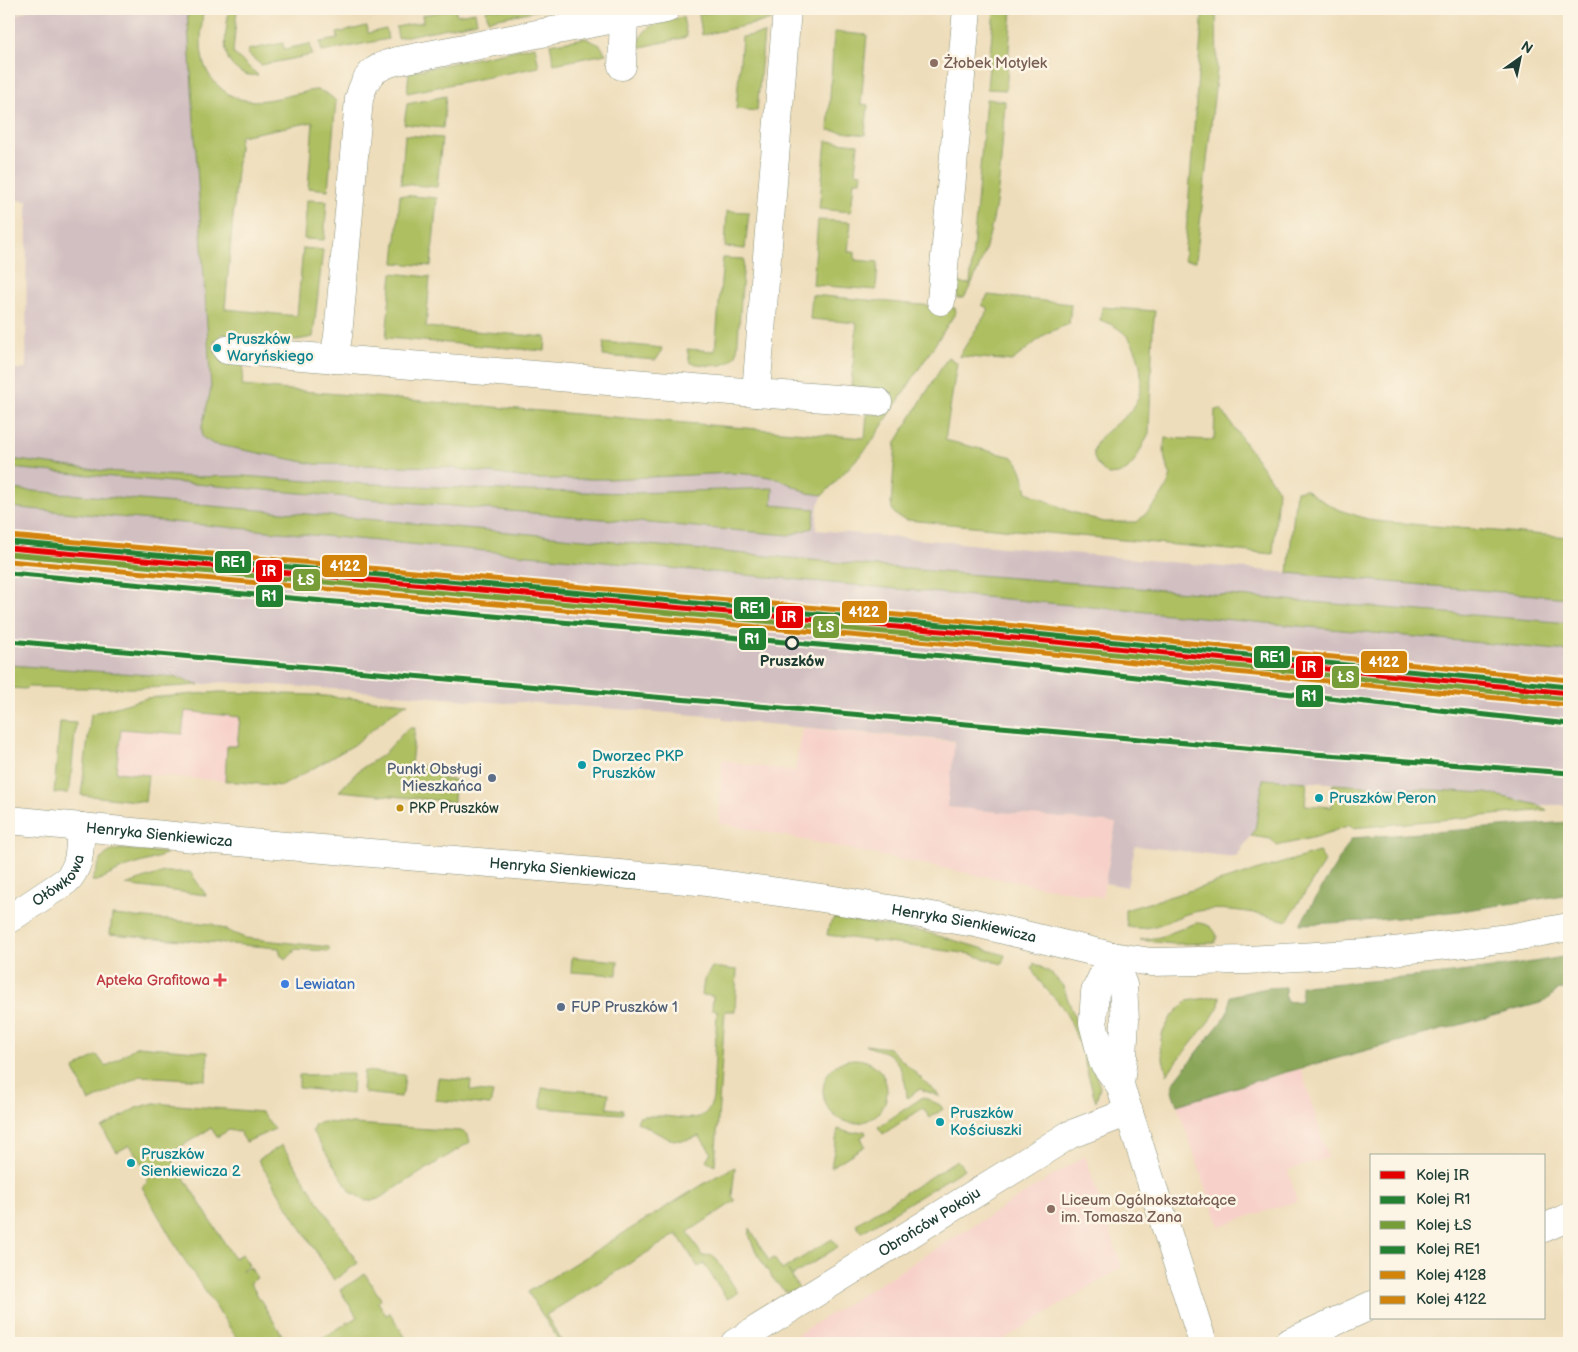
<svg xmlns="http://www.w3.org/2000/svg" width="1578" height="1352" viewBox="0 0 1578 1352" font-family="'Balsamiq Sans',sans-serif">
	<rect width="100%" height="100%" fill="#fcf5e5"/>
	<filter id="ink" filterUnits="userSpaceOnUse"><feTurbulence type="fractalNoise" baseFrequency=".02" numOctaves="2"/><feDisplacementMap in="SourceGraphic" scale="10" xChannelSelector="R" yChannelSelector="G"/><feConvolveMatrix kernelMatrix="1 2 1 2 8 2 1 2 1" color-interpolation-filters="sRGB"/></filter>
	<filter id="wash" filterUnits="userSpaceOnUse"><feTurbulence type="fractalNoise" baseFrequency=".0096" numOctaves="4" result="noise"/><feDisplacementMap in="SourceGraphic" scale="20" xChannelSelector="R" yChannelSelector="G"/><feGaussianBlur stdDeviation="1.12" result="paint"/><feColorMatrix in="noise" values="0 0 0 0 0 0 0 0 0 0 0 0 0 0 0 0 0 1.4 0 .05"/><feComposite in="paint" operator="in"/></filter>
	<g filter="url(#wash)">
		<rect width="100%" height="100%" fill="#eeddba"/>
		<!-- built -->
		<path fill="#f7d1c9" d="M184,711L240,717L237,746H227L225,781L116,772L121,729L181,734Z
			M802,728L955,742L948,807L1116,823L1102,897L977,875L719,823L722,760L795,772Z
			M1301,1069L1328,1158L1288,1170L1297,1201L1219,1226L1177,1105Z
			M1085,1156L1122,1267L1032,1322L998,1343H784Z"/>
		<!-- industrial -->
		<path fill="#d2bfc1" d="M31,9H187L210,383L869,446L823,495L818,505L816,530L1569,598V805H1538L1486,793L1263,779L1255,830L1236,857L1135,846L1127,887L1105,883L1116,823L947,807L955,741L722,720V717L523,702L505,703L336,689L222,682L199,685L176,677L42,668L28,687L9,685V369H26L27,201L9,199V18Z"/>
		<!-- green -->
		<path fill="#aebf62" stroke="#667e4b" d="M187,9H203C201,41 195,68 223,90C245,109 276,98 301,93C306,92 311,90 316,90C324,91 331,96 336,101L328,190L308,188L313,122L240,136L225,309L297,316L303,248L323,250L313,337L297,340L221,334L220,341H214L213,351L244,361L242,386L865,438L867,413L883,415L885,390L851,386L857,323L810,319L812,295L955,308L956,312L869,446L823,495L808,493L779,479L759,475L731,473L609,479H535L444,467L315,464L213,444L202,437V426L211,389Z
			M229,9H237L233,53L258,75C251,76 245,75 239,71C218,59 227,29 229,9Z
			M455,9L457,15L475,12L477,22L398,38L396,27L423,22L422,15Z
			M490,9H545L488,20L486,10Z
			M726,9H762L772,20L702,35L699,14Z
			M994,9H1012L1006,90L987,89Z
			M1203,9H1216L1217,70L1196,261L1184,260Z
			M683,17L687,37L637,48C643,22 661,22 683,17Z
			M367,26L368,33L386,29L388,39L322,52L320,42L338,39L337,33Z
			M834,32L867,35L861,104L868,105L865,135L828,130Z
			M764,33L757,111L736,109L742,37Z
			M585,38L600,45L606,54L554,64L550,44Z
			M283,43L284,49L310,44L312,55L261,65L248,54V50Z
			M535,46L539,67L407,93L409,72Z
			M446,96L443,128L404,124L407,104Z
			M986,99L1005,101C1000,172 1000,235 964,298H957L958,283L970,284Z
			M405,135L442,138L437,187L401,184Z
			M826,141L858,144L855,172L862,173L861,181H854L851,212L819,209Z
			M400,195L437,198L431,266L394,263Z
			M307,200L327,201L324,240L304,239Z
			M727,211L749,212L745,249L725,247Z
			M818,220L851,222L848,252H855V260L878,262L876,290L813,285Z
			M723,258L744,259L737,353C728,371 707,365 690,363L687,349L715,351Z
			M392,273L430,277L426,327L546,337L545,351L386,338Z
			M988,295L1071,304L1069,324L1047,333L1012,361L959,356L989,309L982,305Z
			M1102,307L1155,311L1153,328L1149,433L1135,461L1127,470L1118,474L1108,475C1100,467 1092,462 1094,450C1097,433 1123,422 1133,408C1147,388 1142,350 1124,333C1117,327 1109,323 1100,320Z
			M604,342L662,348L660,354L656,360L603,356Z
			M948,357L957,363L945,440L1013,457C1022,467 1024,479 1027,492L1069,511L1104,522H1137C1153,507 1165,496 1171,475C1164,463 1163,452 1165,438L1214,440L1215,410L1221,409L1278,490L1273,554L907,520C897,517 893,515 891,504L896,442Z
			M9,459L105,471L194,477L243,476L307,481L524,491L637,493L773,488L772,505L815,509L812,528L789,535L9,468Z
			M9,489L389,521L941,572L1569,623V651L9,507Z
			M1305,489L1321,500L1339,510L1374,521L1569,537V598L1288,573L1296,491Z
			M9,665L176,677L199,685C142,690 85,688 28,687L25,689L9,688Z
			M219,692L313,695L408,703L392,713L354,745L282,786L225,781L227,746H237L240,717L185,711L182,734L121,729L116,772L148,775L145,802L81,795L91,714L147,698Z
			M60,722L76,723L70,788L68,793H54Z
			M408,728H415L411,765L442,768V779L455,780L454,802L339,791L359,770L384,754Z
			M1263,779L1307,782L1305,805L1332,807L1333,784L1486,793L1538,805L1547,810L1352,828L1350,825L1320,836L1277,846L1271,839L1251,836L1255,830Z
			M122,849L166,853L160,857L124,868L97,881H92C100,863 99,852 122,849Z
			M1319,852L1325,861L1287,921C1261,914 1226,906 1199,911C1173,915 1157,933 1128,927L1125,916V910Z
			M164,872H190L206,895L125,885Z
			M112,915L212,924L245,938L329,947V951L294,949V952L287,959L281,956L279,948L110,934Z
			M834,918L925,932L1005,955L1002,964L970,954L827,935L829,925Z
			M1196,923C1206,923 1213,926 1217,936L1215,943L1173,944L1140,940L1160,937Z
			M572,957L618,961L617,975L571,972Z
			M1034,963L1051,973L1063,986L1100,1087L1096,1102C1087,1074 1079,1036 1065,1011C1055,996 1039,985 1032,969Z
			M712,967L737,970L735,1011H725L715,1166L706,1160L711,1152L699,1136C671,1148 661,1133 637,1122L639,1117L644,1116C650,1116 655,1116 660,1116C682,1116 706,1128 713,1098L717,1010H712L713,996L702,995L704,980Z
			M1220,996L1219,1006L1213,1016L1167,1074L1160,1047L1162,1034L1171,1017L1187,1001Z
			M865,1045L889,1048L941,1097L920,1089L907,1098C907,1084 901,1062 889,1054C882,1050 872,1049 865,1045Z
			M137,1046L208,1052L206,1080L140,1076L89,1102L74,1069L97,1055L106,1067Z
			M823 1091a32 32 0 1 1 64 0a32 32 0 1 1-64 0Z
			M364,1071L405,1075L403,1093L400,1097L365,1093L362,1089Z
			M353,1074L352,1094L299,1088V1075Z
			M438,1078L471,1081L470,1090L493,1093L490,1105L435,1100Z
			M542,1088L609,1093L607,1108L623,1110V1114L541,1108Z
			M923,1097L940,1105L943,1109L930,1118L923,1108L883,1134L878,1127Z
			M154,1103L261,1112L275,1129L246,1142L239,1131L238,1132L229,1130L217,1137L211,1128L169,1154L234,1258L242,1254L249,1265L242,1270L243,1271L250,1267L257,1278L250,1283L287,1343H240L181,1255L142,1187L147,1183V1172L130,1145L117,1152L102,1128L136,1108Z
			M323,1122L461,1131L468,1135L470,1142L378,1199L366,1201L351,1192L312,1131L315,1124Z
			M838,1129L850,1133L865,1131L866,1134L861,1137L865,1146L831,1167Z
			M282,1145L358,1263L334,1280L258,1160Z
			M957,1160L964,1169L862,1232L856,1224Z
			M735,1167L732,1196L735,1201L688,1232L702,1256L711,1255L717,1260L738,1293L727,1299L704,1264L698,1267L677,1234L546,1315L563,1343H560L528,1292L715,1177Z
			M750,1228L769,1261L774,1258L782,1270L832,1239L838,1247L792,1276L788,1270L799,1289C795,1291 792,1293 788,1292C777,1290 752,1248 750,1237C749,1234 750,1231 750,1228Z
			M365,1274L381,1299L378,1302L386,1315L390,1313L409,1343H314L357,1317L340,1290Z"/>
		<!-- forest -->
		<path fill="#8aa658" stroke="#547246" d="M1569,822V894C1481,909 1390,922 1300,924L1352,838Z
			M1569,956V987L1557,991L1544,1002L1272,1076L1177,1105L1172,1091L1174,1082L1225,1017L1229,1009L1230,996L1267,988L1285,987L1286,1002L1301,1001V986C1391,980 1480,972 1569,956Z"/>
	</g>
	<g filter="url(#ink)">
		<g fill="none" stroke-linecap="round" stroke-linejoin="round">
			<defs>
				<g id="minor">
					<path d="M787,9L756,393L878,402"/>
					<path d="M622,66L624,18L623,9"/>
					<path d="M941,301L967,9"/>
					<path d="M227,350L756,393"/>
					<path d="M334,359L338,336L359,99C365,76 373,67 397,61L666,9"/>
					<path id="s1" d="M9,919L66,881C82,866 79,847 81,827"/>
					<path d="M1544,1228L1569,1217"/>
					<path id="s2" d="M735,1343L1069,1135L1129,1112"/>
					<path d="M1288,1343L1372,1305"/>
				</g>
				<g id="tertiary">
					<path id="s3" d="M9,820L215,840L551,868L698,881L822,898L975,923L1112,956L1151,962L1247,960L1385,952L1509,938L1569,927"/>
					<path d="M1112,956L1095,992L1093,1023L1103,1062L1120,1085L1203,1343"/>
					<path d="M1112,956L1123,985L1125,1020L1123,1057L1120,1085"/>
				</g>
			</defs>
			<!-- minor casing -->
			<use href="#minor" stroke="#868d77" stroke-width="29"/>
			<!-- tertiary casing -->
			<use href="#tertiary" stroke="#868d77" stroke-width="29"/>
			<!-- minor -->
			<use href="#minor" stroke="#fff" stroke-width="28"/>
			<!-- tertiary -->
			<use href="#tertiary" stroke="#fff" stroke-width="28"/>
			<defs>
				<path id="rail-1" d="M9,548L964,633L1569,693"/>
				<path id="rail-2" d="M9,573L943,656L1569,724
					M9,641L1314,754L1569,773"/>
				<path id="rail-3" d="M9,554L963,639L1568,699"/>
				<path id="rail-4" d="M10,542L965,627L1569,687"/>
				<path id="rail-5" d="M9,561L963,645L1568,705"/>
				<path id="rail-6" d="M10,536L965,621L1569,680"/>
			</defs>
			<!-- rail-1 casing -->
			<use href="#rail-1" stroke="#fcf5e5" stroke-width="9"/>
			<!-- rail-2 casing -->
			<use href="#rail-2" stroke="#fcf5e5" stroke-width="9"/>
			<!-- rail-3 casing -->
			<use href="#rail-3" stroke="#fcf5e5" stroke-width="9"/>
			<!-- rail-4 casing -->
			<use href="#rail-4" stroke="#fcf5e5" stroke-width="9"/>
			<!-- rail-5 casing -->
			<use href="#rail-5" stroke="#fcf5e5" stroke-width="9"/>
			<!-- rail-6 casing -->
			<use href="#rail-6" stroke="#fcf5e5" stroke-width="9"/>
			<!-- rail-1 -->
			<use href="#rail-1" stroke="#e50000" stroke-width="5"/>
			<!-- rail-2 -->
			<use href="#rail-2" stroke="#238132" stroke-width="5"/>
			<!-- rail-3 -->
			<use href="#rail-3" stroke="#779d38" stroke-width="5"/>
			<!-- rail-4 -->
			<use href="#rail-4" stroke="#238132" stroke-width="5"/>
			<!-- rail-5 -->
			<use href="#rail-5" stroke="#d2830a" stroke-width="5"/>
			<!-- rail-6 -->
			<use href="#rail-6" stroke="#d2830a" stroke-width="5"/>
		</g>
	</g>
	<!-- markers -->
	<g fill="#8d6e63" stroke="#fcf5e5" stroke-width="2">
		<circle cx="934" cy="63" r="5"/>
		<circle cx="1051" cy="1209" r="5"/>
	</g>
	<g fill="#0f9aa8" stroke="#fcf5e5" stroke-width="2">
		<circle cx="217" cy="348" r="5"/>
		<circle cx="582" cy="765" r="5"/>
		<circle cx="1319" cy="798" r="5"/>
		<circle cx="940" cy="1122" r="5"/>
		<circle cx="131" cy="1163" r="5"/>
	</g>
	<circle fill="#fcf5e5" stroke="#1f3d34" stroke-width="2.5" cx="792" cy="643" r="6"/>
	<g fill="#5c6f8a" stroke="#fcf5e5" stroke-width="2">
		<circle cx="492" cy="778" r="5"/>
		<circle cx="561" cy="1007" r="5"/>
	</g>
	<circle fill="#c18c0d" stroke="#fcf5e5" stroke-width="2" cx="400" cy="808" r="4.5"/>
	<path fill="#e0444e" stroke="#fcf5e5" stroke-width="2" d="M217.5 972.5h5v5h5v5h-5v5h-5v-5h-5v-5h5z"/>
	<circle fill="#3f7fe0" stroke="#fcf5e5" stroke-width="2" cx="285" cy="984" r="5"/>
	<g text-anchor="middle" stroke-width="5" stroke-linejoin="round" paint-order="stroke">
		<!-- bus labels -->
		<g font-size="14" fill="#1f3d34" stroke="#fcf5e5" text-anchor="start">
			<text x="409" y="813">PKP Pruszków</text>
		</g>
		<!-- education labels -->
		<g font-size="15" fill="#785e54" stroke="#fcf5e5" text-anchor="start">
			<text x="944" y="68">Żłobek Motylek</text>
			<text x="1061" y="1205">Liceum Ogólnokształcące<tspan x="1061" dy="17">im. Tomasza Zana</tspan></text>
		</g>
		<!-- culture labels -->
		<g font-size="15" fill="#0d838f" stroke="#fcf5e5" text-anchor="start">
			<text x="227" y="344">Pruszków<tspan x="227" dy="17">Waryńskiego</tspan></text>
			<text x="592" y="761">Dworzec PKP<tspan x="592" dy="17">Pruszków</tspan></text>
			<text x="1329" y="803">Pruszków Peron</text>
			<text x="950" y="1118">Pruszków<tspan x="950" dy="17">Kościuszki</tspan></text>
			<text x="141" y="1159">Pruszków<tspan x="141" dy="17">Sienkiewicza 2</tspan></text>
		</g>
		<!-- stop labels -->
		<g font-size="15" font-weight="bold" fill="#1f3d34" stroke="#fcf5e5">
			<text x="792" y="666">Pruszków</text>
		</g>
		<!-- service labels -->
		<g font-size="15" fill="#4e5e75" stroke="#fcf5e5" text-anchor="end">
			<text x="482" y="774">Punkt Obsługi<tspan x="482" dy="17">Mieszkańca</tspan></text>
			<text x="571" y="1012" text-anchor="start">FUP Pruszków 1</text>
		</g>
		<!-- street labels -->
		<g font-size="15" fill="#1f3d34" stroke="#fcf5e5">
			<text dy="5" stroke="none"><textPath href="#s3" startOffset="151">Henryka Sienkiewicza</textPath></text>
			<text dy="5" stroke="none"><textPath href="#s3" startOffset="556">Henryka Sienkiewicza</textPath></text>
			<text dy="5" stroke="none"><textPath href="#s1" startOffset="64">Ołówkowa</textPath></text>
			<text dy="5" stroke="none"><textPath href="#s3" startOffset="961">Henryka Sienkiewicza</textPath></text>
			<text dy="5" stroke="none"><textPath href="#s2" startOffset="229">Obrońców Pokoju</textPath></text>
		</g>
		<!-- health labels -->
		<g font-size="15" fill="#be3a42" stroke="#fcf5e5" text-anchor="end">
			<text x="210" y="985">Apteka Grafitowa</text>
		</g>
		<!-- shop labels -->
		<g font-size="15" fill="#366cbe" stroke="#fcf5e5" text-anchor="start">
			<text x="295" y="989">Lewiatan</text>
		</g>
	</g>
	<g stroke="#fcf5e5" stroke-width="2">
		<rect x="214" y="550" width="38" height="24" rx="5" fill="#238132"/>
		<rect x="321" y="554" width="47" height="24" rx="5" fill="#d2830a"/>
		<rect x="255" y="559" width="28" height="24" rx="5" fill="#e50000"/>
		<rect x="292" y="568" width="29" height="24" rx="5" fill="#779d38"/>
		<rect x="255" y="584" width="29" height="24" rx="5" fill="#238132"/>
		<rect x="733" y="596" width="38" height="24" rx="5" fill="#238132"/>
		<rect x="841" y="600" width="47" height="24" rx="5" fill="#d2830a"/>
		<rect x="775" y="605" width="29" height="24" rx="5" fill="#e50000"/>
		<rect x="812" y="615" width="28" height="24" rx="5" fill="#779d38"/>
		<rect x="738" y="627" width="29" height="24" rx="5" fill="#238132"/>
		<rect x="1253" y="645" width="38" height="24" rx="5" fill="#238132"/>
		<rect x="1360" y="650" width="48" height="24" rx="5" fill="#d2830a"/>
		<rect x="1295" y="655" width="29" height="24" rx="5" fill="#e50000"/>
		<rect x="1331" y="665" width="29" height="24" rx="5" fill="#779d38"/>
		<rect x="1295" y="684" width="29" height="24" rx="5" fill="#238132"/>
	</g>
	<g font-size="14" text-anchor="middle" font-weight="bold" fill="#fff">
		<text x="233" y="567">RE1</text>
		<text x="345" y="571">4122</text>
		<text x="269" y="576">IR</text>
		<text x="306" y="585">ŁS</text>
		<text x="269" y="601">R1</text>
		<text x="752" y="613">RE1</text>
		<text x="864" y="617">4122</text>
		<text x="789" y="622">IR</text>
		<text x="826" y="632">ŁS</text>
		<text x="752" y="644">R1</text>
		<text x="1272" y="662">RE1</text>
		<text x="1384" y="667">4122</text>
		<text x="1309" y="672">IR</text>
		<text x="1346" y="682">ŁS</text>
		<text x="1309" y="701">R1</text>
	</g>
	<!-- margin -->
	<rect width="1578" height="1352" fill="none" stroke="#fcf5e5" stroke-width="30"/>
	<!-- legend -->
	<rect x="1370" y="1154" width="175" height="165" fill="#fcf5e5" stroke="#a4ab9e"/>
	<rect x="1380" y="1171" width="25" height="8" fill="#e50000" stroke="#a4ab9e"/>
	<text x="1416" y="1180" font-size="15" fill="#1f3d34">Kolej IR</text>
	<rect x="1380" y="1196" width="25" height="8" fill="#238132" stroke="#a4ab9e"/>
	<text x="1416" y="1204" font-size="15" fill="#1f3d34">Kolej R1</text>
	<rect x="1380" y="1221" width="25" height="8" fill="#779d38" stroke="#a4ab9e"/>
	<text x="1416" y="1230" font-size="15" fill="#1f3d34">Kolej ŁS</text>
	<rect x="1380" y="1246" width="25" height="8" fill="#238132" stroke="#a4ab9e"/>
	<text x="1416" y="1254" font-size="15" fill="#1f3d34">Kolej RE1</text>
	<rect x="1380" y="1271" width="25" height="8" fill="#d2830a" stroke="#a4ab9e"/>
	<text x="1416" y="1280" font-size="15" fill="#1f3d34">Kolej 4128</text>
	<rect x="1380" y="1296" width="25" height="8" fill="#d2830a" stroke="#a4ab9e"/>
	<text x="1416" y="1304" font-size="15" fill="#1f3d34">Kolej 4122</text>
	<!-- north arrow -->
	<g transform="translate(1520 58) rotate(33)" stroke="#fcf5e5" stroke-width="4" paint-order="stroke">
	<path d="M0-4L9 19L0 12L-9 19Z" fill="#1f3d34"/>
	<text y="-8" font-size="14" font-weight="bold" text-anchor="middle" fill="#1f3d34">N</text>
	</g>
</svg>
